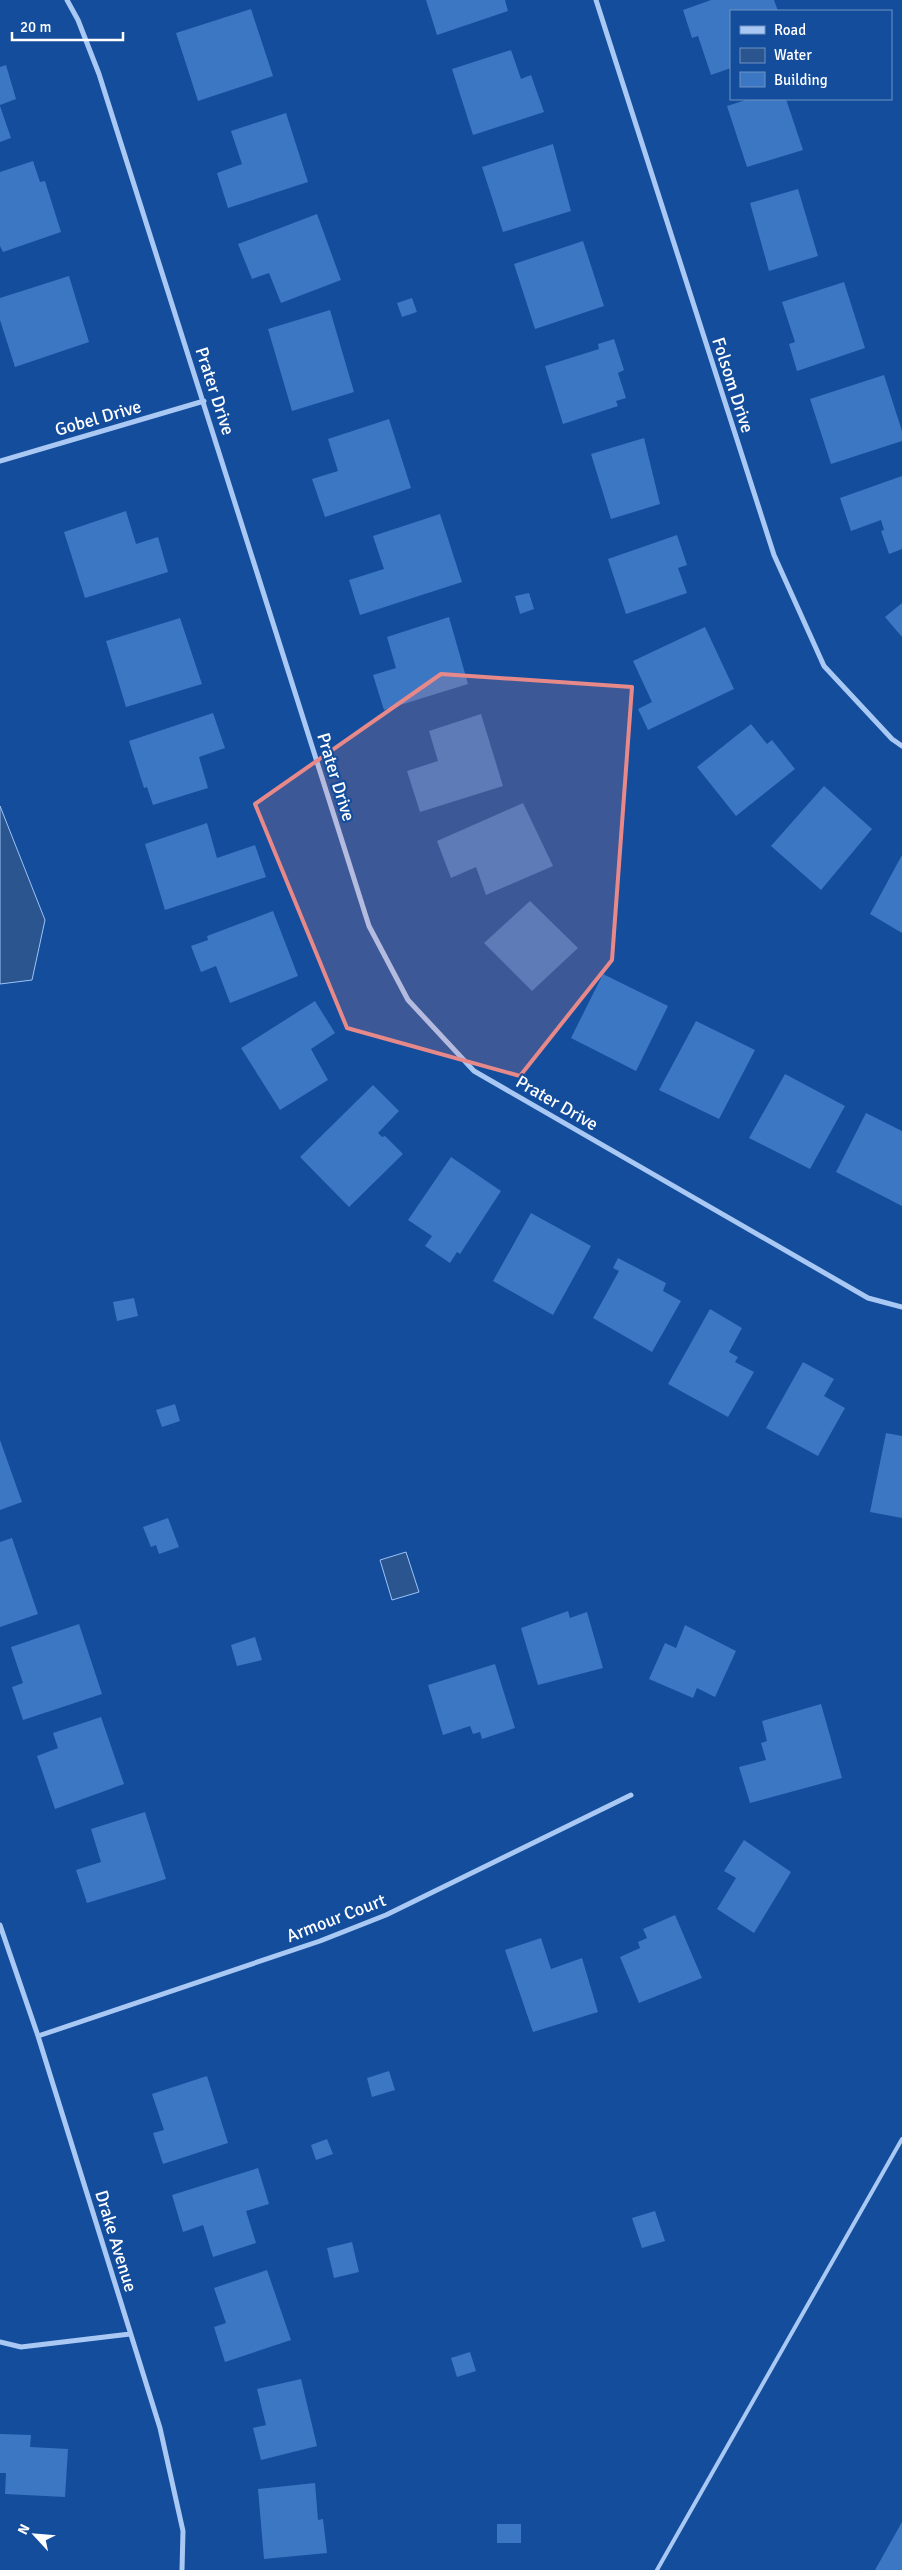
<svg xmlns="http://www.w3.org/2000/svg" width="902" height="2570" viewBox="0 0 902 2570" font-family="Signika,sans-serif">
	<rect width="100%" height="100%" fill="#134d9c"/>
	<!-- water -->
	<path fill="#2a558f" stroke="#9bc4f7" d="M0,806L45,920L32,980L0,984Z
		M406,1552L419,1592L392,1600L380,1560Z"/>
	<!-- building -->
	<path fill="#3c77c3" d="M426,0H505L508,11L437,35Z
		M711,0H774L778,11H731V68L711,75L698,36L692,38L683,10Z
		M251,9L273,76L198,101L176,33Z
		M511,50L521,79L531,75L544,112L473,135L452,69Z
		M6,65L16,99L0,105V67Z
		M749,99H786L803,150L747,167L727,106Z
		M0,106L11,138L0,142Z
		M286,113L308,182L228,208L217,173L242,164L231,131Z
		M553,144L571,211L503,232L482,167Z
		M33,161L40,182L45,181L61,232L3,252L0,246V172Z
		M798,189L818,256L769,271L750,203Z
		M317,214L341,280L281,303L269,273L252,279L238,244Z
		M583,241L604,306L535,329L514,264Z
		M69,276L89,342L15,367L0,320V298Z
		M844,282L865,348L797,371L789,344L795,342L782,302Z
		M412,298L417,312L402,317L397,303Z
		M330,310L354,392L292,411L268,329Z
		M614,339L624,370L618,373L626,398L616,401L618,406L563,424L545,366L599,349L598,344Z
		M884,375L902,431V441L831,464L810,399Z
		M389,419L411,488L325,517L312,479L338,471L328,439Z
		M644,438L660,504L611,519L591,454Z
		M902,476V549L889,554L881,531L884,530L881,520L851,531L840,498Z
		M126,511L136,544L158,537L168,572L85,598L64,532Z
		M440,514L462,582L360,615L349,580L384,569L373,536Z
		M677,535L687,565L678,568L687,593L626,614L608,559Z
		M529,593L534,609L520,614L515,596Z
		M902,603V637L885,617Z
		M449,617L468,684L384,710L373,675L396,668L387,637Z
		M180,618L202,684L126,707L106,641Z
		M705,627L734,689L648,730L638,709L652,702L633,661Z
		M213,713L225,748L199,757L208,788L153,805L147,787L144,788L129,741Z
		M481,714L503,786L420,812L407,771L438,761L429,731Z
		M751,724L767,744L772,740L795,769L736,816L697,767Z
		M824,786L872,829L821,890L771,846Z
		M523,803L553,866L486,895L476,867L451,878L437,841Z
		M207,823L217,858L255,845L266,877L165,910L145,844Z
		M902,855V933L870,914Z
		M530,901L578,948L532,991L484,943Z
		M273,911L298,976L230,1003L216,966L201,972L191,946L208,940L207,936Z
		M603,974L668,1006L636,1071L571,1038Z
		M315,1001L335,1033L311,1049L328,1080L280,1110L241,1048Z
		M696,1021L755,1050L719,1119L659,1090Z
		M785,1074L845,1106L810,1169L749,1138Z
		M373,1085L399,1111L378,1133L382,1137L385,1136L403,1154L349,1207L300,1157Z
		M866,1113L902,1131V1206L836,1172Z
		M451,1157L501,1191L460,1254L457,1252L450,1263L425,1246L432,1236L408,1220Z
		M531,1213L591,1246L553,1315L493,1281Z
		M618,1258L666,1283L663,1291L681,1301L652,1352L593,1318L619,1271L613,1268Z
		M134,1298L138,1316L117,1321L113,1302Z
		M710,1309L742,1328L729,1352L738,1357L735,1362L754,1372L728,1417L668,1384Z
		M803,1362L834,1379L824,1396L845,1408L818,1456L766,1428Z
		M175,1404L180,1421L162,1427L156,1410Z
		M886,1433L902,1436V1518L870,1512Z
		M0,1440L22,1502L0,1510Z
		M168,1518L179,1547L159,1554L156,1545L151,1547L143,1527Z
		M12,1538L38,1614L0,1627V1542Z
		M568,1611L570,1618L587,1612L603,1668L538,1685L521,1628Z
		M79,1624L102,1694L23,1720L12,1687L23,1683L11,1647Z
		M685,1625L736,1651L715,1697L697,1688L693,1698L649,1679L665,1643L676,1648Z
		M255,1637L262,1660L237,1666L231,1645Z
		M495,1664L515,1728L482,1739L480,1732L473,1734L470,1726L443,1735L428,1685Z
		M821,1704L842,1778L750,1803L739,1767L766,1760L761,1743L767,1741L762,1721Z
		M101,1717L124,1784L55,1809L37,1756L58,1748L53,1733Z
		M145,1812L166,1879L87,1903L76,1870L101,1862L91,1829Z
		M744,1840L791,1872L754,1933L717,1909L736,1878L724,1871Z
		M675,1915L702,1978L639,2003L620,1957L640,1948L638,1942L647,1938L643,1929Z
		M541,1938L551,1969L582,1958L598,2012L533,2032L505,1950Z
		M389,2071L395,2090L372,2097L367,2078Z
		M207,2076L228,2143L163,2164L153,2133L164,2130L152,2094Z
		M327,2139L333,2154L316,2160L311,2145Z
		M258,2168L269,2204L246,2211L256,2243L213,2257L203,2225L183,2232L172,2195Z
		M655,2211L665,2241L642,2248L632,2218Z
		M352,2242L359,2272L334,2278L327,2248Z
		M267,2270L291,2340L225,2362L214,2327L226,2323L214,2288Z
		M470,2352L476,2371L457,2377L451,2358Z
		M301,2379L317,2446L261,2460L253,2428L266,2425L257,2389Z
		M0,2434L31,2435L30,2447L68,2449L65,2497L5,2494L6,2473H0Z
		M315,2483L318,2520L323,2519L327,2553L264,2559L258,2489Z
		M902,2522V2570H875Z
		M497,2524H521V2543H497Z"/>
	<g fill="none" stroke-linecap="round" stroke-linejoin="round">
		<!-- lane -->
		<path stroke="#a9c9f4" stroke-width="4" d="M657,2570L902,2139"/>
		<!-- street -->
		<path stroke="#a9c9f4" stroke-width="5" d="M67,0L78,20L99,74L369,926L408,1000L474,1071L868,1298L902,1307
			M596,0L774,555L824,666L892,739L902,746
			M0,461L204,401
			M0,1925L38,2036L160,2428L183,2531L182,2570
			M38,2036L320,1941L386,1915L631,1795
			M0,2342L21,2347L130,2334"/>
	</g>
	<!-- marked area -->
	<path fill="#e88989" fill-opacity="0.2" stroke="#e88989" stroke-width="4" stroke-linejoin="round" d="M441,674L632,687L612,960L520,1076L347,1028L255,804Z"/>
	<g text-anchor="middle" stroke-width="4.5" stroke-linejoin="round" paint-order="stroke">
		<!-- street labels -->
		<g font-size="18" fill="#fff" stroke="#134d9c">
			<text transform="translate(733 385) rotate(72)" y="6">Folsom Drive</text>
			<text transform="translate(215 391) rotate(72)" y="6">Prater Drive</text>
			<text transform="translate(98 418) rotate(-16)" y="6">Gobel Drive</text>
			<text transform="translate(336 777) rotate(73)" y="6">Prater Drive</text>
			<text transform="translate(557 1103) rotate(30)" y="6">Prater Drive</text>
			<text transform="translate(336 1918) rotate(-21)" y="6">Armour Court</text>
			<text transform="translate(116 2241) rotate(73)" y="6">Drake Avenue</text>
		</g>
	</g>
	<!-- legend -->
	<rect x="730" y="10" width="162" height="90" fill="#134d9c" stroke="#7194c4"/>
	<rect x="740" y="26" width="25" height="8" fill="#a9c9f4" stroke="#7194c4"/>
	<text x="774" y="35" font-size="15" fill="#ffffff">Road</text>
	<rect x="740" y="48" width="25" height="15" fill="#2a558f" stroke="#7194c4"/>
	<text x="774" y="60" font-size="15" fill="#ffffff">Water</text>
	<rect x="740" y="72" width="25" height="15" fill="#3c77c3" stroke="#7194c4"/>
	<text x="774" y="85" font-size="15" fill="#ffffff">Building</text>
	<!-- north arrow -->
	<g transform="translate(35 2535) rotate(296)" stroke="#134d9c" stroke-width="4" paint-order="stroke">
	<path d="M0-4L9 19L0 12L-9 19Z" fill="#ffffff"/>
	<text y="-8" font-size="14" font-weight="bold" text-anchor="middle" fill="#ffffff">N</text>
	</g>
	<!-- scale -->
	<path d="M12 32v8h111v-8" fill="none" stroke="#ffffff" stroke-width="2.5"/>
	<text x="20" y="32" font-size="15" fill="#ffffff" stroke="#134d9c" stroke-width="4" paint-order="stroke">20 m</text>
</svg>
